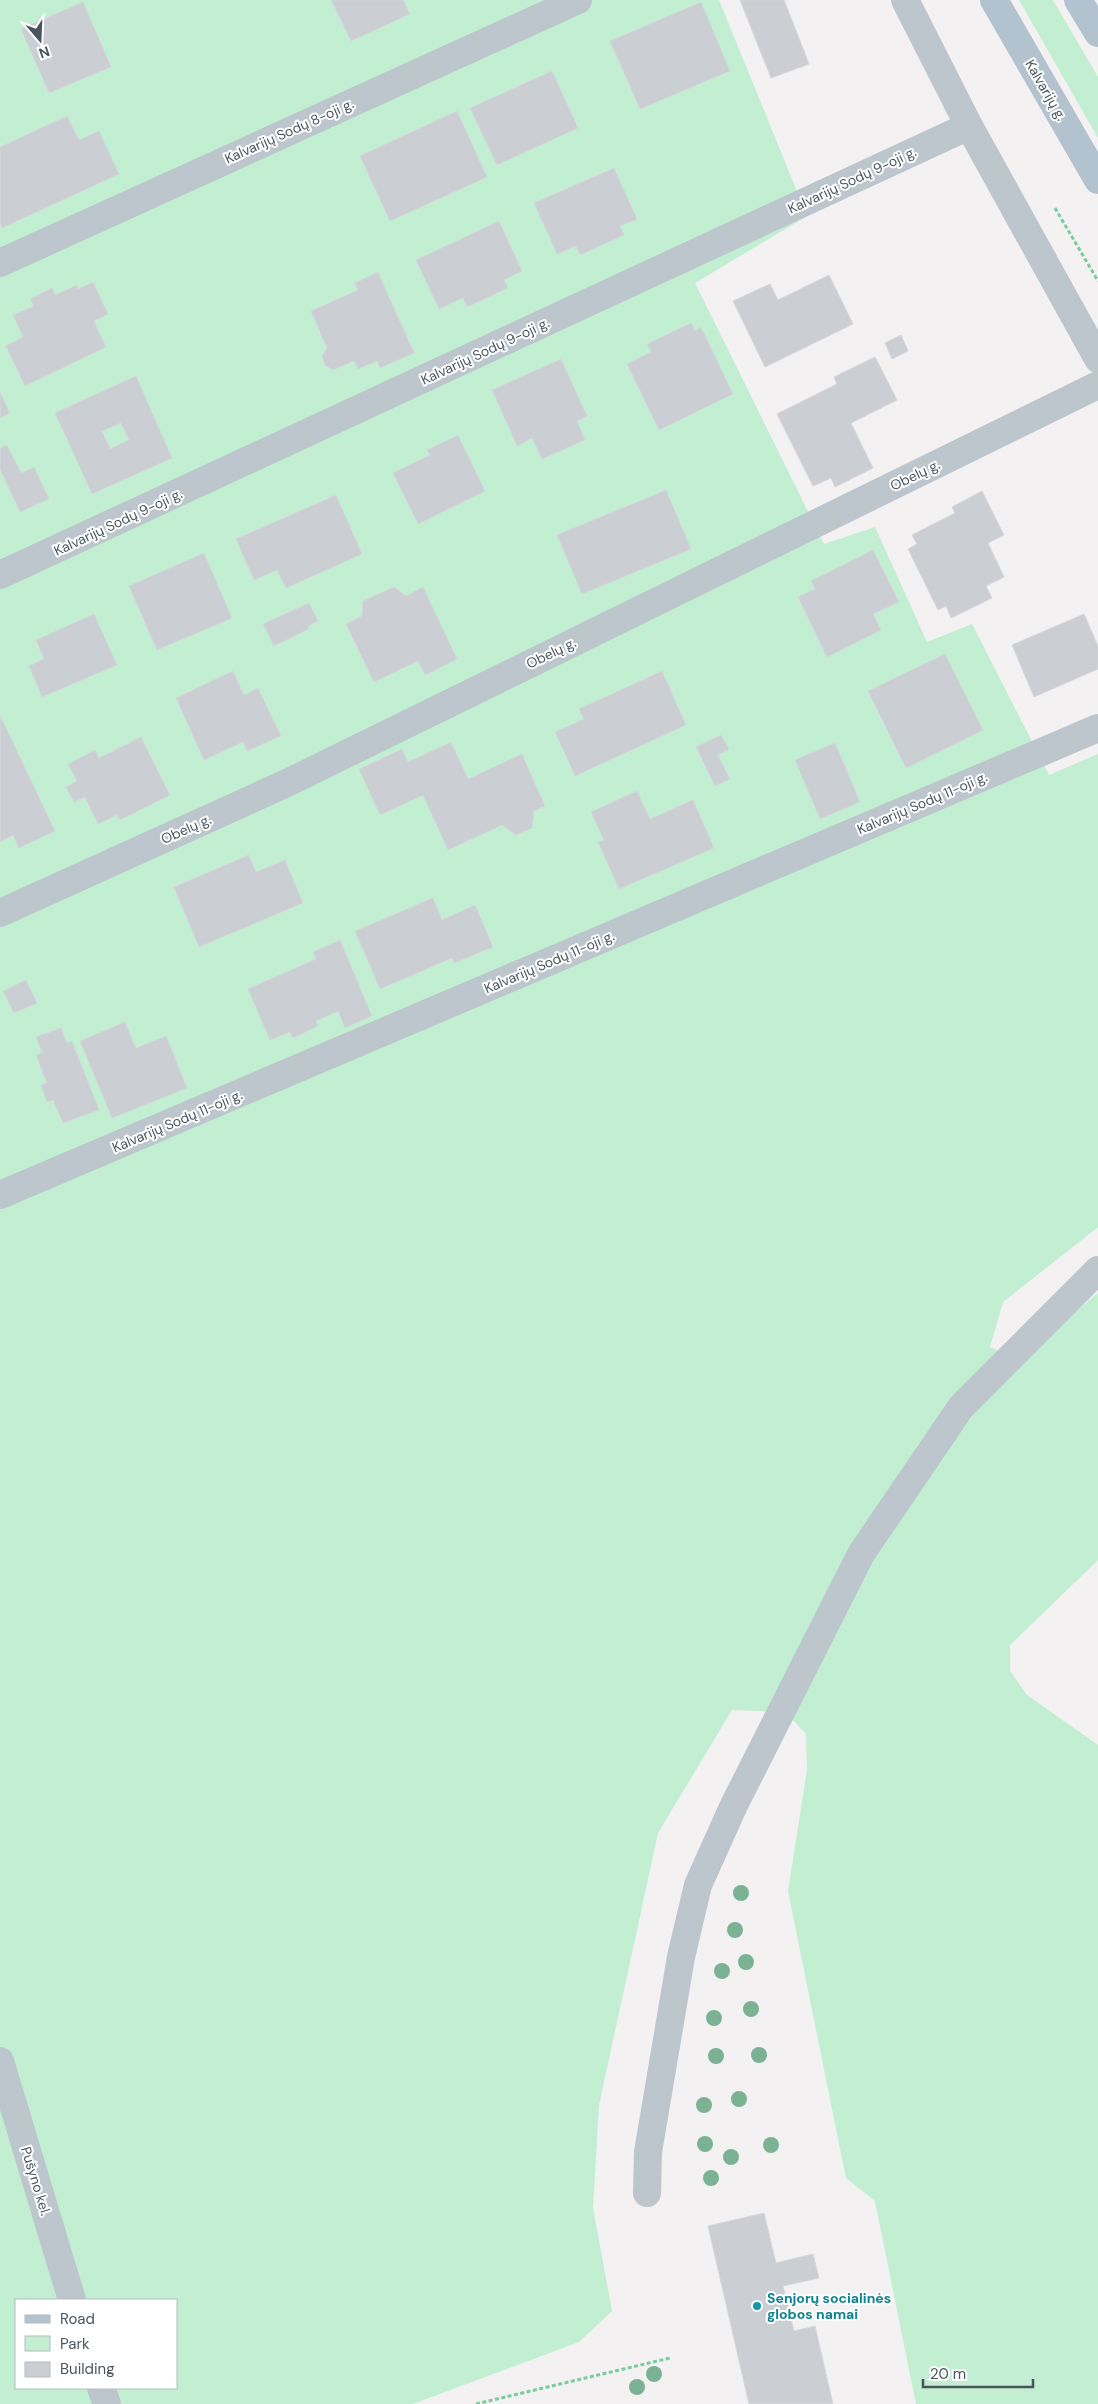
<svg xmlns="http://www.w3.org/2000/svg" width="1098" height="2404" viewBox="0 0 1098 2404" font-family="'DM Sans',sans-serif">
	<rect width="100%" height="100%" fill="#f3f1f1"/>
	<!-- green -->
	<path fill="#c2eed1" fill-rule="evenodd" d="M0,0H719L807,216L695,283L824,544L875,527L927,642L972,624L1049,775L1098,754V1227L1003,1302L990,1347L1018,1359L1098,1293V1560L1010,1645V1671L1027,1695L1098,1745V2404H916L875,2201L846,2178L788,1891L807,1770L806,1734L785,1712L732,1710L658,1833L599,2105L593,2208L612,2311L579,2342L413,2404H0ZM16,2300H176V2388H16Z
		M1019,0H1053L1098,77V138Z"/>
	<!-- building -->
	<path fill="#cbced3" stroke="#d5d8dc" fill-rule="evenodd" d="M331,0H403L410,14L351,41Z
		M740,0H784L809,64L771,78Z
		M83,2L111,67L49,93L21,29Z
		M701,2L730,71L640,109L610,41Z
		M552,71L578,128L497,165L470,108Z
		M457,111L487,177L390,221L360,156Z
		M67,116L79,140L99,131L119,174L2,228L0,223V147Z
		M614,168L637,219L620,226L624,235L580,255L576,246L557,254L534,203Z
		M499,221L522,271L504,280L508,288L467,307L463,298L439,309L416,260Z
		M378,272L414,353L380,368L377,361L358,369L354,361L333,370L325,365L322,356L327,348L311,311L358,290L355,283Z
		M829,275L853,324L765,367L733,301L770,284L778,300Z
		M93,282L108,314L94,321L106,347L25,386L6,346L23,337L13,315L34,306L30,299L52,288L55,295L77,285L78,289Z
		M691,323L695,331L701,327L733,394L659,430L627,364L651,352L647,344Z
		M901,335L908,351L892,359L885,343Z
		M875,357L897,400L851,423L873,468L835,487L831,478L813,486L777,414L837,384L834,377Z
		M561,359L587,416L577,421L585,440L542,459L532,438L517,446L492,390Z
		M136,376L172,458L92,494L55,413ZM121,423L129,440L110,449L102,431Z
		M0,392L10,413L0,418Z
		M458,435L485,491L418,524L393,473L430,455L427,450Z
		M7,445L21,473L34,467L49,499L20,512L0,469V448Z
		M666,490L691,549L582,594L557,535Z
		M982,491L1004,535L988,543L1004,577L986,586L992,598L951,618L946,606L938,610L908,549L917,544L912,535L955,513L952,507Z
		M336,495L362,554L286,588L277,570L254,580L236,539Z
		M873,550L899,602L873,614L881,630L827,657L798,597L815,589L811,581Z
		M204,553L232,618L157,650L129,586Z
		M394,587L406,596L423,587L457,659L425,675L418,661L374,682L346,624L362,616L363,601Z
		M309,603L318,621L308,626L309,629L274,646L263,624Z
		M94,614L117,665L42,697L29,666L44,659L36,640Z
		M1084,614L1098,646V669L1034,697L1012,645Z
		M945,654L983,730L906,768L868,691Z
		M233,671L244,695L258,688L281,736L247,751L243,742L204,760L176,698Z
		M662,671L686,725L575,776L555,732L584,719L579,709Z
		M0,715L55,831L19,848L13,835L0,842Z
		M721,735L729,749L718,755L730,779L715,786L696,747Z
		M141,737L170,795L120,820L117,815L98,824L85,797L74,802L66,787L77,781L68,764L95,750L99,758Z
		M451,742L468,779L522,754L545,806L534,811L532,828L516,835L502,825L448,850L423,795L380,815L359,769L402,749L408,762Z
		M835,743L860,802L820,819L795,760Z
		M637,791L650,819L693,800L714,848L619,889L598,842L604,840L591,812Z
		M249,855L256,872L285,860L303,903L199,947L174,887Z
		M433,898L442,920L475,905L493,947L454,963L452,958L380,989L355,931Z
		M340,940L372,1016L345,1028L338,1011L316,1021L318,1026L293,1038L290,1032L270,1040L248,989L316,959L313,952Z
		M26,980L37,1003L14,1013L3,991Z
		M125,1022L136,1048L166,1036L187,1088L112,1118L80,1041Z
		M61,1028L67,1043L72,1041L99,1110L63,1123L53,1100L47,1102L41,1085L47,1083L36,1055L42,1053L36,1037Z
		M764,2213L776,2263L813,2254L819,2278L783,2286L794,2331L815,2326L833,2404H749L708,2226Z"/>
	<g fill="none" stroke-linecap="round" stroke-linejoin="round">
		<!-- path -->
		<path stroke="#7acc9f" stroke-width="3" stroke-dasharray="4 2.5" stroke-linecap="butt" d="M1055,208L1098,281
			M476,2404L670,2358"/>
		<!-- minor -->
		<path stroke="#bdc6cd" stroke-width="28" d="M905,0L969,126L1098,359
			M0,263L578,0
			M0,575L969,126
			M0,913L287,783L1098,385
			M0,1195L1098,728
			M0,2061L72,2300
			M647,2193L648,2152L681,1957L698,1885L734,1805L861,1554L961,1407L1098,1270
			M101,2388L107,2404"/>
		<!-- major -->
		<path stroke="#b2c2ce" stroke-width="28" d="M994,0L1098,180
			M1078,0L1098,33"/>
	</g>
	<!-- trees -->
	<g fill="#7cb294">
		<circle cx="741" cy="1893" r="8"/>
		<circle cx="735" cy="1930" r="8"/>
		<circle cx="746" cy="1962" r="8"/>
		<circle cx="722" cy="1971" r="8"/>
		<circle cx="751" cy="2009" r="8"/>
		<circle cx="714" cy="2018" r="8"/>
		<circle cx="759" cy="2055" r="8"/>
		<circle cx="716" cy="2056" r="8"/>
		<circle cx="739" cy="2099" r="8"/>
		<circle cx="704" cy="2105" r="8"/>
		<circle cx="705" cy="2144" r="8"/>
		<circle cx="771" cy="2145" r="8"/>
		<circle cx="731" cy="2157" r="8"/>
		<circle cx="711" cy="2178" r="8"/>
		<circle cx="654" cy="2374" r="8"/>
		<circle cx="637" cy="2387" r="8"/>
	</g>
	<!-- markers -->
	<circle fill="#0f9aa8" stroke="#fff" stroke-width="2" cx="757" cy="2306" r="5"/>
	<g text-anchor="middle" stroke-width="4" stroke-linejoin="round" paint-order="stroke">
		<!-- street labels -->
		<g font-size="14" fill="#49555e" stroke="#fff">
			<text transform="translate(1046 90) rotate(60)" y="5">Kalvarijų g.</text>
			<text transform="translate(289 131) rotate(-24)" y="5">Kalvarijų Sodų 8-oji g.</text>
			<text transform="translate(852 180) rotate(-25)" y="5">Kalvarijų Sodų 9-oji g.</text>
			<text transform="translate(485 351) rotate(-25)" y="5">Kalvarijų Sodų 9-oji g.</text>
			<text transform="translate(915 475) rotate(-26)" y="5">Obelų g.</text>
			<text transform="translate(118 522) rotate(-25)" y="5">Kalvarijų Sodų 9-oji g.</text>
			<text transform="translate(551 653) rotate(-26)" y="5">Obelų g.</text>
			<text transform="translate(922 803) rotate(-23)" y="5">Kalvarijų Sodų 11-oji g.</text>
			<text transform="translate(186 829) rotate(-24)" y="5">Obelų g.</text>
			<text transform="translate(549 962) rotate(-23)" y="5">Kalvarijų Sodų 11-oji g.</text>
			<text transform="translate(177 1121) rotate(-23)" y="5">Kalvarijų Sodų 11-oji g.</text>
			<text transform="translate(36 2181) rotate(73)" y="5">Pušyno kel.</text>
		</g>
		<!-- culture labels -->
		<g font-size="14" font-weight="bold" fill="#0d838f" stroke="#fff" text-anchor="start">
			<text x="767" y="2303">Senjorų socialinės<tspan x="767" dy="16">globos namai</tspan></text>
		</g>
	</g>
	<!-- legend -->
	<rect x="15" y="2299" width="162" height="90" fill="#ffffff" stroke="#b6bbbf"/>
	<rect x="25" y="2315" width="25" height="8" fill="#b2c2ce" stroke="#b6bbbf"/>
	<text x="60" y="2324" font-size="15" fill="#49555e">Road</text>
	<rect x="25" y="2336" width="25" height="15" fill="#c2eed1" stroke="#b6bbbf"/>
	<text x="60" y="2349" font-size="15" fill="#49555e">Park</text>
	<rect x="25" y="2362" width="25" height="15" fill="#cbced3" stroke="#b6bbbf"/>
	<text x="60" y="2374" font-size="15" fill="#49555e">Building</text>
	<!-- north arrow -->
	<g transform="translate(40 40) rotate(161)" stroke="#ffffff" stroke-width="4" paint-order="stroke">
	<path d="M0-4L9 19L0 12L-9 19Z" fill="#49555e"/>
	<text y="-8" font-size="14" font-weight="bold" text-anchor="middle" fill="#49555e">N</text>
	</g>
	<!-- scale -->
	<path d="M923 2379v8h110v-8" fill="none" stroke="#49555e" stroke-width="2.5"/>
	<text x="930" y="2379" font-size="15" fill="#49555e" stroke="#ffffff" stroke-width="4" paint-order="stroke">20 m</text>
</svg>
